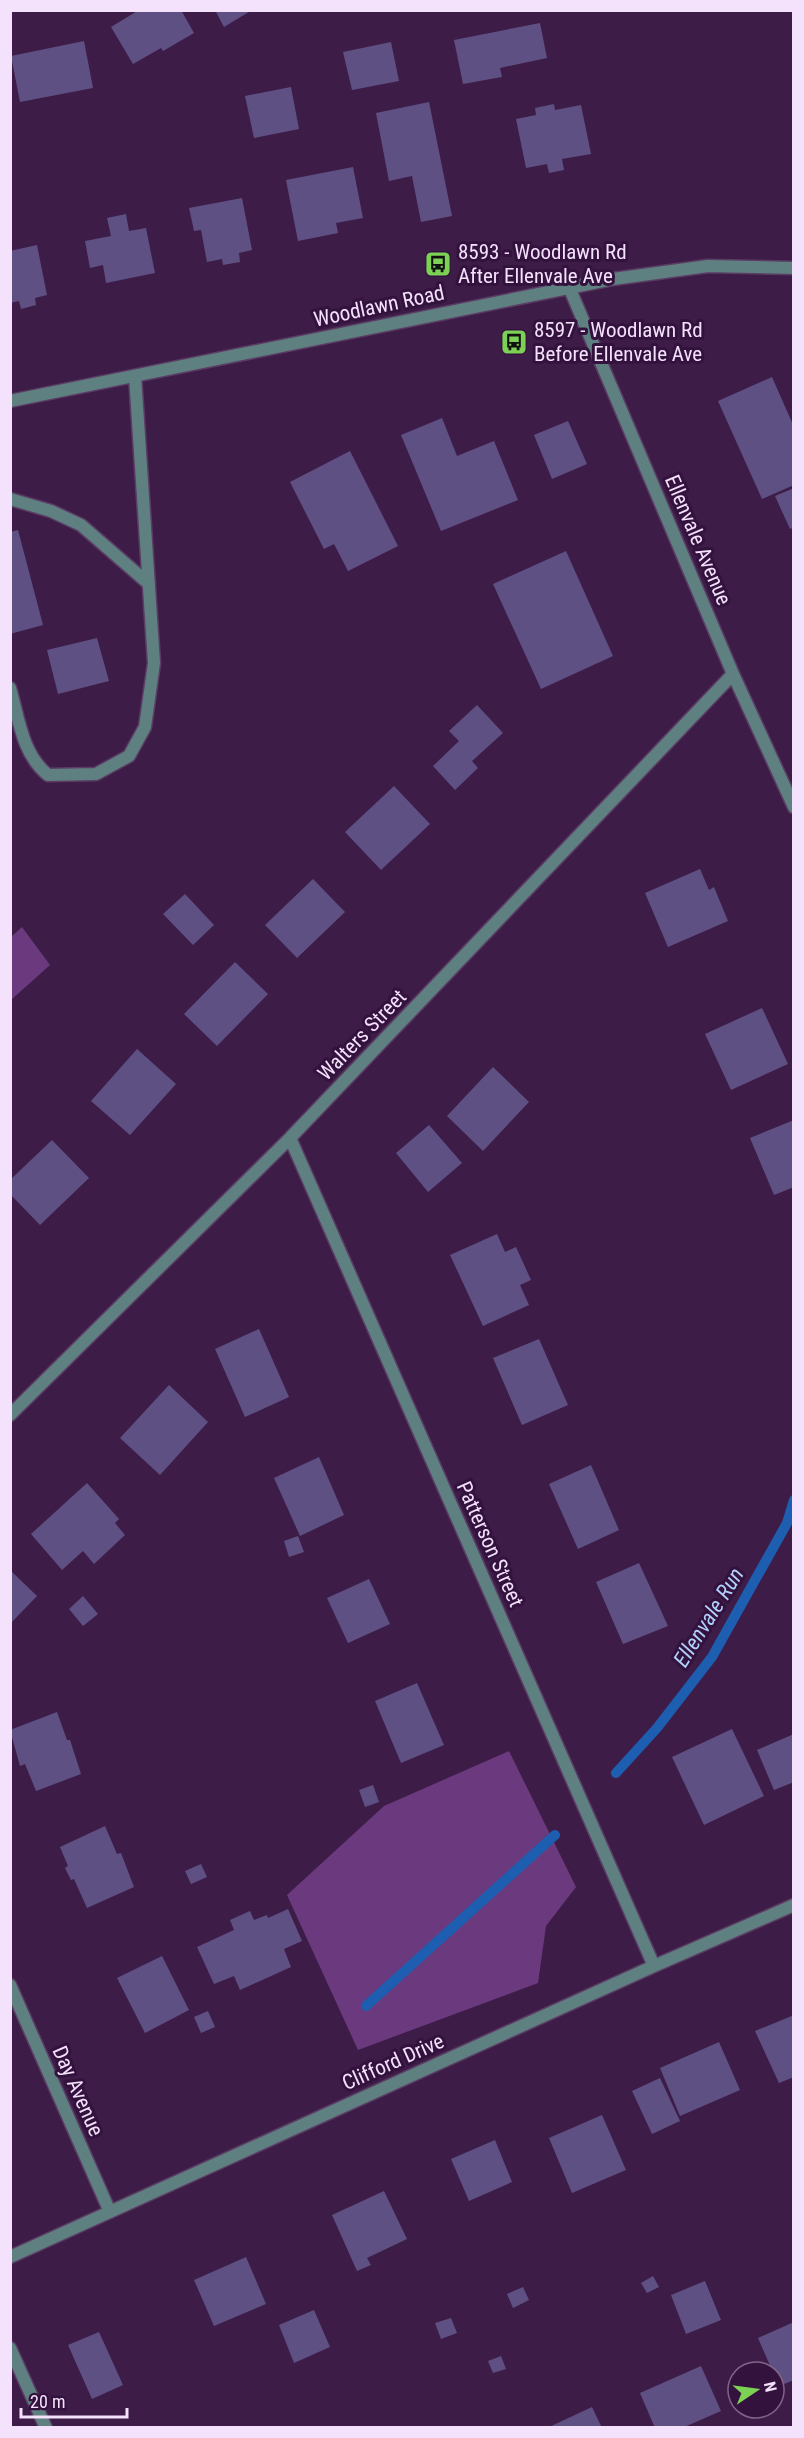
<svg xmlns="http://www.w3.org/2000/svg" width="804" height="2438" viewBox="0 0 804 2438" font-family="'Roboto Condensed',sans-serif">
	<rect width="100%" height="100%" fill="#3d1d48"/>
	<!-- green -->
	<path fill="#6b397d" d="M22,927L50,965L11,1000V937Z
		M509,1751L576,1887L546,1926L538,1983L358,2050L287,1895L384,1806Z"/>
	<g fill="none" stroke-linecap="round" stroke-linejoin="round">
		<!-- stream -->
		<path stroke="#1e5eb0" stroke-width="10" d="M616,1773L657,1728L712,1657L787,1523L794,1500
			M366,2006L555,1835"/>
	</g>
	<!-- building -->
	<path fill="#5f5084" d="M139,10H181L194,33L163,51L161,48L133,64L111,27Z
		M215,10H252L224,27Z
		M540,23L547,58L500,68L502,77L463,84L454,40Z
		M84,41L93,88L20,102L11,56Z
		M391,42L399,81L352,90L343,52Z
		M291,87L299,129L254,138L245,96Z
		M429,102L452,216L421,222L412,176L389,181L376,113Z
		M554,104L555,110L581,105L591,154L562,159L564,170L549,173L547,164L526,168L516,119L536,115L535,108Z
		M353,167L363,218L336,223L338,233L298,241L286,180Z
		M242,198L252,250L239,253L240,262L223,265L222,259L207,262L201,230L194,231L189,208Z
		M126,214L129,231L146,228L155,273L106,283L103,265L90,268L85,241L111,236L107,218Z
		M37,245L47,295L35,298L36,305L21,309L19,301L10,303V251Z
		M772,377L794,427V485L762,499L718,401Z
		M442,418L457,456L494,441L518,500L441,531L401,435Z
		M568,421L587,464L552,479L534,435Z
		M350,451L398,546L348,571L334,544L324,549L290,482Z
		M794,488V527L790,529L775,496Z
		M18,530L43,625L10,634V532Z
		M566,551L613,656L541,689L493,584Z
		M97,638L109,681L58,694L47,650Z
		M477,705L503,733L472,761L478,768L455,790L433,766L459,741L449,731Z
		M394,786L430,824L381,870L345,832Z
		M700,869L709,890L714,887L728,921L668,947L645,893Z
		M313,879L345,912L297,958L265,925Z
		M185,894L214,925L193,945L163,914Z
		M235,962L268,994L217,1046L184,1014Z
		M762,1008L788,1064L731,1090L705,1034Z
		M137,1049L176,1084L130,1135L91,1101Z
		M493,1067L529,1102L483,1151L447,1116Z
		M794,1120V1187L774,1195L750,1138Z
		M429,1125L462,1163L428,1192L396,1153Z
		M52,1140L89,1178L40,1225L10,1194V1180Z
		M497,1234L505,1252L516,1247L531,1280L520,1285L529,1305L483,1326L450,1255Z
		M259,1329L289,1397L245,1417L215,1349Z
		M539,1339L568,1405L522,1425L493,1358Z
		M169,1385L208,1422L160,1475L120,1438Z
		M319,1457L344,1515L300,1536L274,1478Z
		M591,1465L619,1530L578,1549L549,1484Z
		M87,1483L119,1519L115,1523L125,1535L94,1564L83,1551L62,1570L31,1534Z
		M298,1536L304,1552L289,1557L284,1541Z
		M639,1563L668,1626L623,1644L596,1582Z
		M10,1570L37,1596L10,1624Z
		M369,1579L390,1624L348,1643L327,1598Z
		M83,1596L98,1614L83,1626L69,1609Z
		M417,1683L444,1745L401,1763L375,1701Z
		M57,1712L67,1740H70L81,1774L36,1791L25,1764L20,1766L10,1730Z
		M732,1729L764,1796L704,1825L672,1757Z
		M794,1734V1782L774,1790L757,1750Z
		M373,1785L379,1802L365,1807L359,1790Z
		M105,1826L117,1854L121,1853L134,1887L87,1908L74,1879L71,1880L65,1868L68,1866L60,1847Z
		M201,1864L207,1877L191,1884L185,1871Z
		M288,1909L302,1941L284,1949L291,1967L240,1990L234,1976L214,1984L197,1947L234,1930L230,1920L250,1911L254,1920L267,1915L268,1918Z
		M162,1956L189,2010L145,2033L117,1978Z
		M208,2011L215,2027L201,2033L194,2017Z
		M794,2015V2077L779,2083L755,2031Z
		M719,2042L740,2090L680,2116L660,2068Z
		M660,2078L680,2121L652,2134L632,2091Z
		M602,2115L626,2170L572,2193L549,2138Z
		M495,2140L512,2182L469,2201L451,2159Z
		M384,2191L407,2239L367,2258L371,2265L357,2271L332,2215Z
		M246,2257L266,2304L214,2326L194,2280Z
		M653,2276L659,2287L647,2293L641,2283Z
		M705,2281L721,2320L686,2334L671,2295Z
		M523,2287L529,2300L513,2308L507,2294Z
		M314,2310L330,2347L294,2363L279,2325Z
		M451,2318L457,2333L441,2339L435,2323Z
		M794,2322V2380L779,2386L758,2338Z
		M99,2332L123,2385L92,2399L68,2345Z
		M501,2356L506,2369L493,2373L488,2361Z
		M701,2366L721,2411L682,2428H655L640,2393Z
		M592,2407L602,2428H547Z"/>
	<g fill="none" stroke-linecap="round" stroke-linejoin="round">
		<defs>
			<path id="service" d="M10,499L51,511L81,525L149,584
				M10,688C19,719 22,754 48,775L96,774L129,756L145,727L154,663L135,376"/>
			<path id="minor" d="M569,287L733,674L794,807
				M290,1138L654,1966
				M10,1415L290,1138L733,674
				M10,1985L110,2212
				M10,2257L654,1966L794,1905
				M10,2348L46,2428"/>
			<path id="tertiary" d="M10,401L613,279L708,266L794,268"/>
		</defs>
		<!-- service casing -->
		<use href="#service" stroke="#5a3c65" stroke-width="15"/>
		<!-- minor casing -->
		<use href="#minor" stroke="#5a3c65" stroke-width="15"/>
		<!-- tertiary casing -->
		<use href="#tertiary" stroke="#5a3c65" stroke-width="15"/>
		<!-- service -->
		<use href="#service" stroke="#5f8080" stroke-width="12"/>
		<!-- minor -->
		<use href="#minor" stroke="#5f8080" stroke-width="12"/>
		<!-- tertiary -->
		<use href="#tertiary" stroke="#5f8080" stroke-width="12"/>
	</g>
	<!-- icons -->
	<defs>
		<symbol id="bus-square" viewBox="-11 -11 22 22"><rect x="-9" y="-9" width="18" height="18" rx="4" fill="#7dd154" stroke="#33133d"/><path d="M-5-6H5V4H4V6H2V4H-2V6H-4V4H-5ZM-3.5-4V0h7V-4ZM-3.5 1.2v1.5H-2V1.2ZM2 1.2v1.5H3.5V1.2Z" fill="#111"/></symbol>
	</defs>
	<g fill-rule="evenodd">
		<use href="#bus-square" x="423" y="249" width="30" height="30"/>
		<use href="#bus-square" x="499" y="327" width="30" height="30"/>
	</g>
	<g text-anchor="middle" stroke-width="6" stroke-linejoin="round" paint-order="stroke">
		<!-- poi labels -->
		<g font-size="21" fill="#f4e1fc" stroke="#33133d" text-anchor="start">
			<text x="458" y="259">8593 - Woodlawn Rd<tspan x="458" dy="24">After Ellenvale Ave</tspan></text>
			<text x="534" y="337">8597 - Woodlawn Rd<tspan x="534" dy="24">Before Ellenvale Ave</tspan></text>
		</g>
		<!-- street labels -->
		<g font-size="21" fill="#f4e1fc" stroke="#33133d">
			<text transform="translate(379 306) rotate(-12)" y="7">Woodlawn Road</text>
			<text transform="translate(698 540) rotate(67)" y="7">Ellenvale Avenue</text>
			<text transform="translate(362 1035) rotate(-46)" y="7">Walters Street</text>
			<text transform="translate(490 1544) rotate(66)" y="7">Patterson Street</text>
			<text transform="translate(393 2062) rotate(-24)" y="7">Clifford Drive</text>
			<text transform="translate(78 2091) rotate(66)" y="7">Day Avenue</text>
		</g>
		<!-- water labels -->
		<g font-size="22" font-style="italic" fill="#b1d0fc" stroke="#33133d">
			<text transform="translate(708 1617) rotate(-58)" y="8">Ellenvale Run</text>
		</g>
	</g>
	<!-- border -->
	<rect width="804" height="2438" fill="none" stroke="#f4e1fc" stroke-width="24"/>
	<!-- north arrow -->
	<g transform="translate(756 2390) rotate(77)"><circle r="28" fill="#33133d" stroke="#806589" stroke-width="1.5"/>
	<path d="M0-4.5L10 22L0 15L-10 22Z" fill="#7dd154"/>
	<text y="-9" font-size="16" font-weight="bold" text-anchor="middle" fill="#f4e1fc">N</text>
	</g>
	<!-- scale -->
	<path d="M21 2408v9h106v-9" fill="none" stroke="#f4e1fc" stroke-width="3"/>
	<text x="30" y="2408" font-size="18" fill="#f4e1fc" stroke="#33133d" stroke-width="4.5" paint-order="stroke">20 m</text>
</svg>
